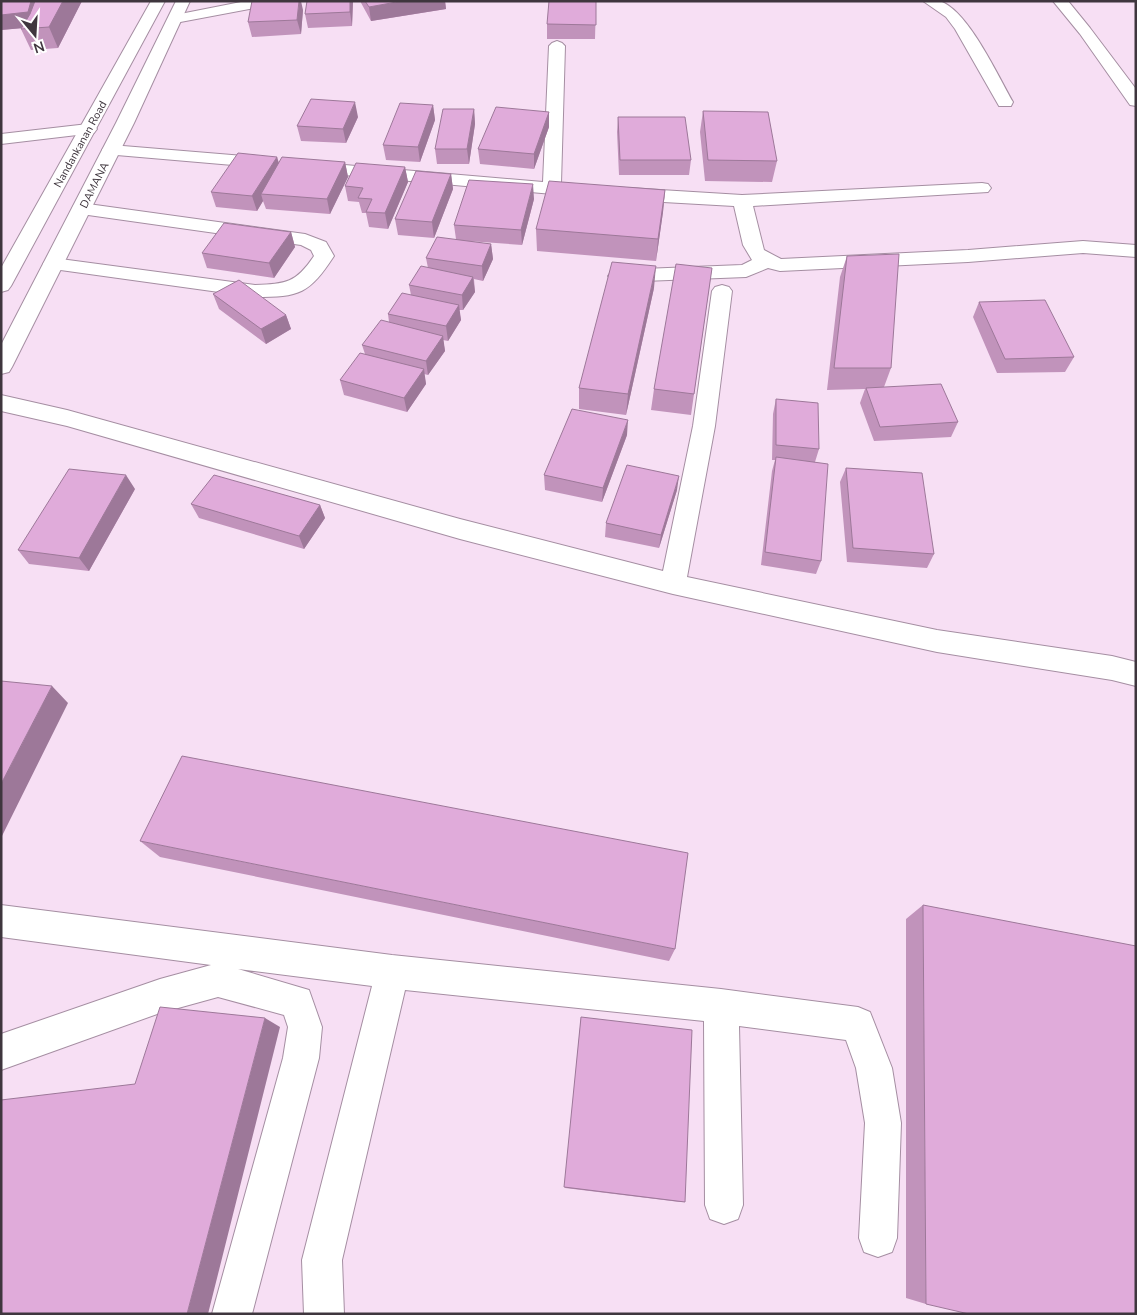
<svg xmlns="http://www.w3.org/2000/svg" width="1137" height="1315" viewBox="0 0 1137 1315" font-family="'Nunito Sans',sans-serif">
	<rect width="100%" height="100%" fill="#f7dff4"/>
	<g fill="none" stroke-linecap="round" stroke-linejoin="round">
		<defs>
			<path id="minor" d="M246,1H278L271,5L175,23L170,22L168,19L170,16L175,15Z
				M923,1C929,1 937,0 942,2C969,13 998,76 1013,102L1011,106H999L955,29L946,17Z
				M1053,1H1068L1090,28L1136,89V106L1130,105L1080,34Z
				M557,41L562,43L565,46L561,183L592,187L595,191L592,195L586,197L310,172L304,171L301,167L304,163L310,162L543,182L549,46L552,43Z
				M88,124L94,125L97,129L94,133L1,144V134Z
				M111,145L269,158L275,159L278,163L275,167L269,168L105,154L102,150L105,146Z
				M982,183L988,184L991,188L988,192L753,206L764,250L781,259L968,250L1083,241L1136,245V257L1083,253L968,262L780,271L768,268L746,277L618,282L611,280L608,276L611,272L618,270L742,265L752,260L743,245L734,206L628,200L621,198L619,194L621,190L628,188L742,195Z
				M81,203L305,234L326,242L334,256C309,294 300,297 255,297L46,268L43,264L46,260L53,258L255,285C286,284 296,283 314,256L311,250L301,245L74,213L72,209L74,205Z
				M722,285L729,287L732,291L715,426L687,577L937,630L1112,656L1136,662V686L1112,680L937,652L673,594L460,539L67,426L1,411V395L67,410L460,519L663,571L693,426L712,291L715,287Z
				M1,905L392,955L721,989L858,1007L870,1012L892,1068L901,1123L897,1238L892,1252L878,1257L864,1252L859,1238L865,1123L856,1068L846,1040L739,1026L743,1205L738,1219L724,1224L710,1219L705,1205L704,1021L405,990L342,1260L344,1314H304L302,1260L372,986L238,969L309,990L322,1027L319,1058L252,1314H212L283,1058L288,1027L284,1015L218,997L160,1013L1,1070V1034L160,979L211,965L1,937Z"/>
			<path id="major" d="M151,1H165L11,286L8,290L1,292V268Z
				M176,1H190L134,123L12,367L9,372L1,374V345L116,123Z"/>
		</defs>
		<!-- minor casing -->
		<use href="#minor" stroke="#a58ea2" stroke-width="2"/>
		<!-- major casing -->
		<use href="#major" stroke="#a58ea2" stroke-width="2"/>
		<!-- minor -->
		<use href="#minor" fill="#fff" fill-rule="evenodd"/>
		<!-- major -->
		<use href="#major" fill="#fff" fill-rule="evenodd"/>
	</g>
	<!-- wall -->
	<path fill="#c193bb" d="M1,1H82L58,48L31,50L21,29L22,28L1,30Z
		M353,1L352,26L308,28L305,14Z
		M360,1H445L446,9L371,21Z
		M596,1L595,39H547V24Z
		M303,10L301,34L252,37L248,22Z
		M433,105L435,120L420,162L386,160L383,145Z
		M474,109L475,124L469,164H437L435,149Z
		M703,111L777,161L772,182L705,181L700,132Z
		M549,112V127L534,169L480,164L478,149Z
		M358,117L346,143L301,141L297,126Z
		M618,117L691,160L689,175H619L617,132Z
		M277,157L279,163L345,162L348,177L330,214L266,209L263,201L257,211L216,207L211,192Z
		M405,167L408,182L388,229L369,227L366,213H362L359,202L348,201L345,186Z
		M451,174L453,189L434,238L398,235L395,219Z
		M665,190L663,212L656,261L537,251L536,229Z
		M534,199L522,245L468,241L491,244L493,259L483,281L474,279L475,292L463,310H459L461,320L448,341L443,340L445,351L428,375L424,374L426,384L407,412L344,395L340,380L365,354L362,345L389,322L388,314L411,295L409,285L428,268L426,258L456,239L454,225Z
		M291,232L295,247L274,278L207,268L202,253Z
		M847,256L891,368L884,387L958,422L951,437L874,441L860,403L865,389L827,390L840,277Z
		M712,268L691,415L651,410L654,389Z
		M654,288L626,415L579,409V388Z
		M213,294L286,315L291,329L266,344L219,309Z
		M979,302L1074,357L1065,372L997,373L973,317Z
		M776,399L819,449L815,462L821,561L816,574L761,565L772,471L775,460H772L773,414Z
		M627,435L602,502L545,490L544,475Z
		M846,468L934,554L927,568L847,562L840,482Z
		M135,489L89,571L29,564L18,550Z
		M677,490L659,548L605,537L606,523Z
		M191,504L320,505L325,518L304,549L199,518Z
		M140,841L675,949L669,961L160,857Z
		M923,905L926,1304L906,1298V919Z
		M581,1017L685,1202H680L565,1188Z"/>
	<!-- shaded-wall -->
	<path fill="#9d7899" d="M31,1H38L35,27L1,30V15Z
		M63,1H82L58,48L49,27Z
		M299,1H301L303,10L301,34L297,20Z
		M350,1H353L352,26L350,12Z
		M402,1H445L446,9L371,21L369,7Z
		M355,102L358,117L346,143L343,129Z
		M433,105L435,120L420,162L418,147Z
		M474,109L475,124L469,164L467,149Z
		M549,112V127L534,169V154Z
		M277,157L281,172L261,194L263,201L257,211L252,196Z
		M345,162L348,177L330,214L327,199Z
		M405,167L408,182L388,229L385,213Z
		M451,174L453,189L434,238L432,222Z
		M533,184L534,199L522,245L521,230Z
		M665,190L663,212L656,261L658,239Z
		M291,232L295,247L274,278L269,263Z
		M491,244L493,259L483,281L482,266Z
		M656,266L654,288L626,415L628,394Z
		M473,277L475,292L463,310L462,295Z
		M459,305L461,320L448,341L446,326Z
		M286,315L291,329L266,344L261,329Z
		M443,336L445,351L428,375L426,361Z
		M424,369L426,384L407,412L404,398Z
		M628,420L627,435L602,502L603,488Z
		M126,475L135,489L89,571L79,558Z
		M679,476L677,490L659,548L661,535Z
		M320,505L325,518L304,549L299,536Z
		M52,686L68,703L1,838V784Z
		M265,1018L280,1027L208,1314H187Z"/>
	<!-- building -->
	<path fill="#e0abda" stroke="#9d7899" d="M1,1H31L28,12L1,15Z
		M35,1H63L49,27L21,29L30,14Z
		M252,1H299L297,20L248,22Z
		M307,1H350V12L305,14Z
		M365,1H402L369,7Z
		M549,1H596V25L547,24Z
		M311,99L355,102L343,129L297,126Z
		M400,103L433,105L418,147L383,145Z
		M496,107L549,112L534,154L478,149Z
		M443,109H474L467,149H435Z
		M703,111L768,112L777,161L708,160Z
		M618,117H685L691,160H620Z
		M238,153L277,157L252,196L211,192Z
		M282,157L345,162L327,199L261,194Z
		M356,163L405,167L385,213L366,212L372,199L358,198L363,188L345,186Z
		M416,171L451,174L432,222L395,219Z
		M469,180L533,184L521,230L454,225Z
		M549,181L665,190L658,239L536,229Z
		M224,223L291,232L269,263L202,253Z
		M437,237L491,244L482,266L426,258Z
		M899,254L891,368H834L847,256Z
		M612,262L656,266L628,394L579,388Z
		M676,264L712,268L694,394L654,389Z
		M421,266L473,277L462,295L409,285Z
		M239,280L286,315L261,329L213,294Z
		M402,293L459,305L446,326L388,314Z
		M1045,300L1074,357L1005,359L979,302Z
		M381,320L443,336L426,361L362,345Z
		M360,353L424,369L404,398L340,380Z
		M941,384L958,422L880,427L866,388Z
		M776,399L818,403L819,449L776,445Z
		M572,409L628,420L603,488L544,475Z
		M776,457L828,464L821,561L765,552Z
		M627,465L679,476L661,535L606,523Z
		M846,468L922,473L934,554L853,548Z
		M69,469L126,475L79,558L18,550Z
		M214,475L320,505L299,536L191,504Z
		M1,681L52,686L1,784Z
		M182,756L688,853L675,949L140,841Z
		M923,905L1136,946V1314H969L926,1304Z
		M160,1007L265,1018L187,1314H1V1100L135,1084Z
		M581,1017L692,1030L685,1202L564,1187Z"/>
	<g text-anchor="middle" stroke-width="4.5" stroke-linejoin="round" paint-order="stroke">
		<!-- far-street labels -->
		<g font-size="11" fill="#3f363e" stroke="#fff">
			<text transform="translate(80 144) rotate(-61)" y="4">Nandankanan Road</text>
			<text transform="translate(94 185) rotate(-63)" y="4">DAMANA</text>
		</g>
	</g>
	<!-- border -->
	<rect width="1137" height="1315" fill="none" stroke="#3f363e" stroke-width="5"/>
	<!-- north arrow -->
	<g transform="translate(35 35) rotate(162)" stroke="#ffffff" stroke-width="4" paint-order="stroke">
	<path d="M0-4L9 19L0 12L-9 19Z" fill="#3f363e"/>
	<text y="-8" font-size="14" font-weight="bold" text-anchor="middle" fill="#3f363e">N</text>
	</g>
</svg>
